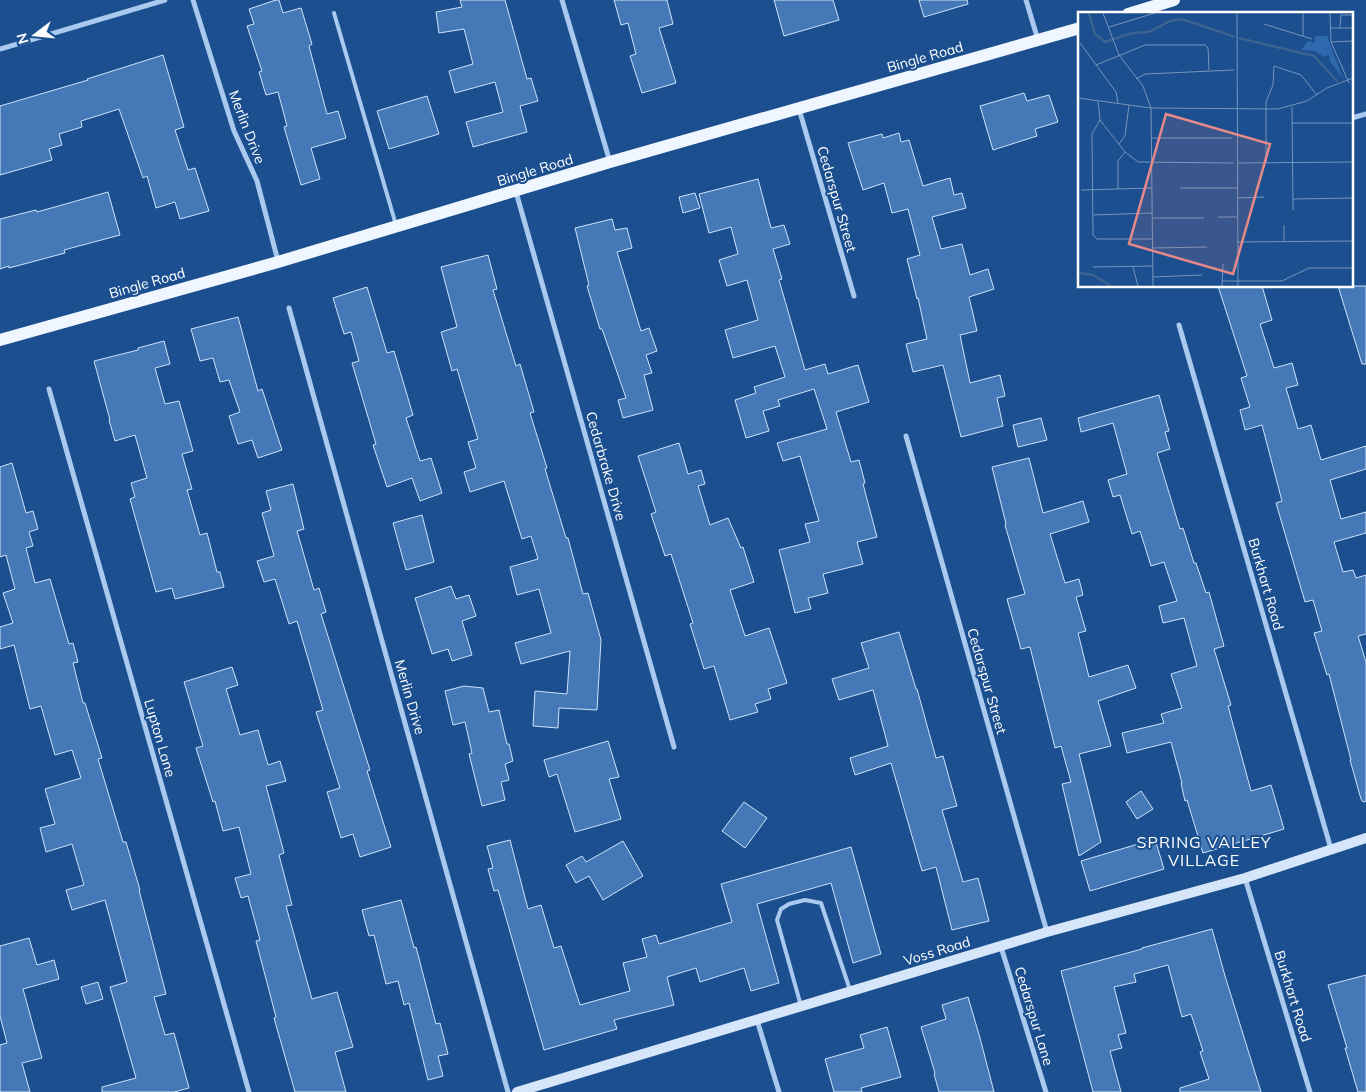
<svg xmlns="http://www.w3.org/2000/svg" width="1366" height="1092" viewBox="0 0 1366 1092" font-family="Mulish,sans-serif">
	<rect width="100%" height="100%" fill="#1b4f8f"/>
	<!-- building -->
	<path fill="#4478b7" stroke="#cfe3fa" d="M276,0H279L283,13L301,8L312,44L309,46L327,114L338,111L346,138L311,148L320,179L301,185L284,127L287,126L278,92L266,95L259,72L262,71L247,26L254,24L249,9Z
		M460,0H505L527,79L531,78L538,101L520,106L527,132L473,147L466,122L503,112L495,82L455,93L449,71L473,64L464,29L439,33L436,12L462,7Z
		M614,0H667L673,24L659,28L676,83L642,93L630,56L636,54L628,23L621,25Z
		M774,0H833L839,20L784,36Z
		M919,0H967L968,4L924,17Z
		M163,55L184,127L175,130L188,170L195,168L209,211L180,219L175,202L156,208L147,176L143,178L119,109L81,121L82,127L59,134L62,145L49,149L52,160L0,175V106L88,80L87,79Z
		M1024,93L1027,101L1049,95L1058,122L1035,129L1037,136L993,150L980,106Z
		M427,96L439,134L389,149L377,111Z
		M899,133L901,142L909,140L923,186L950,178L954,195L962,193L966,208L932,217L941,249L962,244L970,275L988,269L994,289L969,297L977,331L960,335L970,383L1000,375L1005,396L997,398L1003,426L961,437L943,365L913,372L906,344L927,339L918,298L917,299L907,259L920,255L908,209L892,213L884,183L863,190L848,143L882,134L883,138Z
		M758,179L771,228L784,225L790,244L773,249L782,279L779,280L805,370L825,364L828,374L858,365L869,402L836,412L851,462L859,460L865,483L863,484L877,537L857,542L863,564L823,574L828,593L808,598L811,609L795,613L779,550L810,542L805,524L819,521L800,456L783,461L777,443L827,429L814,389L778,400L780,406L763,411L769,431L746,438L735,400L756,393L754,387L785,377L775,346L733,358L725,330L758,320L747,280L727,286L719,260L738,254L731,227L709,233L699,194Z
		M108,192L120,235L64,250L65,253L9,268V266L0,269V219L36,210L37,212Z
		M695,193L700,208L683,213L679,197Z
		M612,219L615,230L627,228L632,248L617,252L641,331L649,328L657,351L646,355L652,373L644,375L653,410L623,418L618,400L626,398L602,329H600L587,286L589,285L575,228Z
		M488,255L497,289L493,290L516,366L520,364L534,412L530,413L547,468L545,469L566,538H568L583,594L588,593L601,640L597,710L559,708L558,728L533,726L535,691L567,694L570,651L521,664L515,643L551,633L539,589L517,595L510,567L538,559L531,536L522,539L504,481L470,492L464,472L476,468L468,442L478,439L457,369L452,371L441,332L457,327L441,267Z
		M1218,286H1262L1272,320L1260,324L1274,368L1292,363L1298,385L1286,388L1298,429L1311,425L1321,460L1366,446V469L1330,480L1341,519L1366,512V533L1334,542L1343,572L1353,570L1356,578L1366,575V634L1358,636L1366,662V801L1363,802L1361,799L1350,760H1351L1329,674L1327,675L1314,633L1322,631L1313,600L1305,602L1276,503L1282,501L1262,425L1245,430L1240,410L1250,407L1241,378L1247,376Z
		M1338,286H1366V364H1362Z
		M367,287L387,353L394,351L413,415L406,418L420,461L431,458L442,493L420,501L412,478L387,487L373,445L376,444L352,363L359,361L351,332L344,334L333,298Z
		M238,317L258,391L262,389L282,450L258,458L252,440L238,444L229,416L240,412L229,380L220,382L213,358L200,361L191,329Z
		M164,341L170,364L155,368L165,404L179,401L193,451L182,454L192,489L187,490L200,535L207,533L217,572H220L224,587L175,599L172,588L156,592L130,499L135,497L131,483L147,478L135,435L115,441L109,420H110L94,361L138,350V348Z
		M1159,395L1169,431L1165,432L1170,449L1157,453L1180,529L1183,528L1194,563H1196L1206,593L1209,592L1224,646L1214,649L1231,705L1228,706L1251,791L1271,785L1284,829L1203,853L1187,800L1185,801L1181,783H1182L1171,742L1127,753L1122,733L1164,723L1161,714L1182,708L1171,674L1197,666L1184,618L1163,623L1159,606L1177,601L1164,562L1151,566L1140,531L1132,534L1120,495L1113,497L1108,480L1127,474L1113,423L1081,432L1078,418Z
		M1041,418L1047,440L1018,447L1013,425Z
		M679,443L688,474L701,470L705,484L698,486L710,525L728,518L741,548L743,547L754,582L730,590L745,636L769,628L787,683L768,689L771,699L755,704L758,712L730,720L714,666L704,669L690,624L693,623L671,554L665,556L651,514L656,512L638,456Z
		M1029,458L1043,513L1083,501L1089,522L1050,534L1065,583L1079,579L1083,595L1076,597L1086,631L1078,633L1089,677L1128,665L1136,688L1098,701L1111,746L1079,754L1101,842L1079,856L1062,784L1071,782L1061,746L1055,748L1030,647L1021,649L1007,599L1025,594L1005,525L1006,524L992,467Z
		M12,463L26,513L33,511L38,529L29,532L33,546L26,548L35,583L50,579L69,644L73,643L78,662L73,663L83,703H85L102,758L98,759L123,842H126L140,890H139L166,994L154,997L165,1035L174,1033L189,1088L174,1092H102V1087L136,1078L110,987L127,982L105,900L72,910L66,890L84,885L72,844L46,852L40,828L55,824L45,789L81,778L72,750L55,755L41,706L30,709L14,645L0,649V627L13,623L3,593L15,589L6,555L0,557V467Z
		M293,484L304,529L297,531L314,590L319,588L326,612L321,614L370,770L367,771L391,847L360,857L353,834L341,838L327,792L340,788L316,712L323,710L297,621L289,624L275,579L264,582L257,561L274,556L262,513L271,510L266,491Z
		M422,515L434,562L406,570L393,523Z
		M451,586L456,599L469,595L476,616L462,621L472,655L452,661L448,649L432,654L415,598Z
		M899,632L916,689H917L936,758L943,756L957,806L942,810L963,882L978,878L989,921L952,930L936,867L922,871L891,763L855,775L850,758L888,746L873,690L839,700L832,679L869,668L861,643Z
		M232,667L238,685L226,689L240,735L258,730L268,765L280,761L286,781L266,786L284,853L279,855L292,905L286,906L312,999L337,992L353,1047L335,1052L346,1092H295L274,1018L276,1017L256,941L260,940L248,896L241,898L235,878L251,874L239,827L223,831L215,801L213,802L196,748L203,746L184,682Z
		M464,686L483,688L489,712L499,710L507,744H509L513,761L505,764L509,780L501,782L505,800L482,806L469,754L472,753L465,722L453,725L445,691Z
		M608,741L619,777L609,779L621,819L575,832L557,774L549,777L544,760Z
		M1141,791L1153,809L1137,819L1126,802Z
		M744,802L767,818L745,848L722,831Z
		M1155,839L1164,869L1090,891L1081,861Z
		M510,840L528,909L541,905L554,948L561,946L580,1005L630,991L623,963L647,957L642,939L656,935L659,944L732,922L721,884L851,847L881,954L853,963L831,883L757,904L779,983L751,991L744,968L700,982L696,968L667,977L674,1005L614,1020L617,1029L544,1050L498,890L494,891L488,869L493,868L487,846Z
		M623,841L643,876L603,900L589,876L576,883L566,865L582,856L586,862Z
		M401,900L414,948L416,947L436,1024L440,1023L448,1054L438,1056L443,1076L428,1080L409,1003L404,1005L398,981L386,984L374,935L369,936L362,910Z
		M1212,929L1225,976L1261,1092H1180V1088L1209,1079L1200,1052L1203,1051L1191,1014L1182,1017L1168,965L1134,974L1136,982L1114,987L1126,1033L1118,1035L1122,1048L1110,1051L1121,1092H1093L1061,971L1142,949V948Z
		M29,938L37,965L54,960L59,979L23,989L42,1058L22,1063L30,1092H0V1045L7,1043L0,1016V946Z
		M1366,975V1092H1358L1345,1048H1347L1328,985Z
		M98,982L103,999L86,1004L81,987Z
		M968,997L980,1038L994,1092H939L934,1074L935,1073L921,1027L946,1019L942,1005Z
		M887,1027L901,1077L861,1088L862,1092H834L825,1059L864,1048L860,1035Z"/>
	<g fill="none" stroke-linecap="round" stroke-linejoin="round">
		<!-- lane -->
		<path stroke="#a9c9ee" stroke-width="4" d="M334,13L396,225
			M801,1006L777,920L781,909L789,904L805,900L821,903L850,990"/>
		<!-- street -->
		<path stroke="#a9c9ee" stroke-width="5" d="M193,0L234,131L257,181L278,261
			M562,0L610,162
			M1026,0L1038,40
			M0,49L165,0
			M799,109L854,296
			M1352,118L1366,114
			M516,192L674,747
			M289,308L508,1092
			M1179,325L1331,849
			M49,389L249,1092
			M906,436L1047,932
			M1245,878L1310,1092
			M1001,947L1046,1092
			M757,1020L779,1092"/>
		<!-- secondary -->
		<path stroke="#d6e6fa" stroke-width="10" d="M517,1092L1047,932L1245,878L1366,838"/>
		<!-- primary -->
		<path stroke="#f0f6ff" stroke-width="12" d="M1128,14L1174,0
			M0,340L278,262L610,162L1080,28"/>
	</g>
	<g text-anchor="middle" stroke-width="4" stroke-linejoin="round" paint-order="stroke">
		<!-- street labels -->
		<g font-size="14" fill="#fff" stroke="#1b4f8f">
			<text transform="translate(925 57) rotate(-16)" y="5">Bingle Road</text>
			<text transform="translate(247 127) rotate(69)" y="5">Merlin Drive</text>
			<text transform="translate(535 170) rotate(-17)" y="5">Bingle Road</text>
			<text transform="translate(837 199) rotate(74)" y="5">Cedarspur Street</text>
			<text transform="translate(147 283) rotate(-16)" y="5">Bingle Road</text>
			<text transform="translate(606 466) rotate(74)" y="5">Cedarbrake Drive</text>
			<text transform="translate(1266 584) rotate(74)" y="5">Burkhart Road</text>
			<text transform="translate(987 681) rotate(74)" y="5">Cedarspur Street</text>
			<text transform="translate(410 697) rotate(74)" y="5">Merlin Drive</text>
			<text transform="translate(160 738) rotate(74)" y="5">Lupton Lane</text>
			<text transform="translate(937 951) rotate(-17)" y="5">Voss Road</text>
			<text transform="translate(1293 996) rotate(73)" y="5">Burkhart Road</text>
			<text transform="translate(1034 1016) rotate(73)" y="5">Cedarspur Lane</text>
		</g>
		<!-- quarter labels -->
		<g font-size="16" letter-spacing="1" fill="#fff" stroke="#1b4f8f">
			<text x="1204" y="848">SPRING VALLEY<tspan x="1204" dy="18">VILLAGE</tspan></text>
		</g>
	</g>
	<!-- overview -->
	<g transform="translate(1078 12)">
		<rect width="275" height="275" fill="#1b4f8f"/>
		<path d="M237,24H249L265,67L252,49L251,43L246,45L237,39L223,38L230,29L237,31Z" fill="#2e69ad"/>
		<path fill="none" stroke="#3c6290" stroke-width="2.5" d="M11,1L17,22L27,30L54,21L71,20L92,9L104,7L157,25M161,26L236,44L260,70M0,261L15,263L33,274"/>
		<path fill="none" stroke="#7695bc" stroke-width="1" d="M25,1L41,43L65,74L73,96L75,274M159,1L160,274M225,1V24M252,1L253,30L271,71M186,12L234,27M31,15L77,1M252,16H275M262,16L263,3H275M253,30L275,29M2,31L38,80L40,91M18,53L67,33H127L130,36L131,58M58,67L67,62L156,58M0,86L73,96L200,97L229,89L249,76L275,66M20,89L22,108L47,140L60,150L155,151M214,95L215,198M22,108L14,122L15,223L19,227H74M214,111H275M73,126H154M41,132L47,124L51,93M188,150V90L195,73L196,54L223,63L239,83M160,151L275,150M102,176H159M40,177V149L47,140M3,178L74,176M160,186L186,185M215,187L275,186M15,203L74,201M140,205H159M75,206H126M206,213V229M160,230L275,229M75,236L129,235M15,255L75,254M55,255L60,274M75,265L124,263M144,269H204L231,256H275M144,274L145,252"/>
		<path fill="#e88989" fill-opacity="0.15" stroke="#e88989" stroke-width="2.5" d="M88,102L192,132L155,262L51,232Z"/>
		<rect width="275" height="275" fill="none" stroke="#fff" stroke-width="2.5"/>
	</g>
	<!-- north arrow -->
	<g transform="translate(35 35) rotate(254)" stroke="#1b4f8f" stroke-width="4" paint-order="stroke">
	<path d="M0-4L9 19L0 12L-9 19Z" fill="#ffffff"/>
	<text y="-8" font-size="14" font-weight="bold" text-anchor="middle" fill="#ffffff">N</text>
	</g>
</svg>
